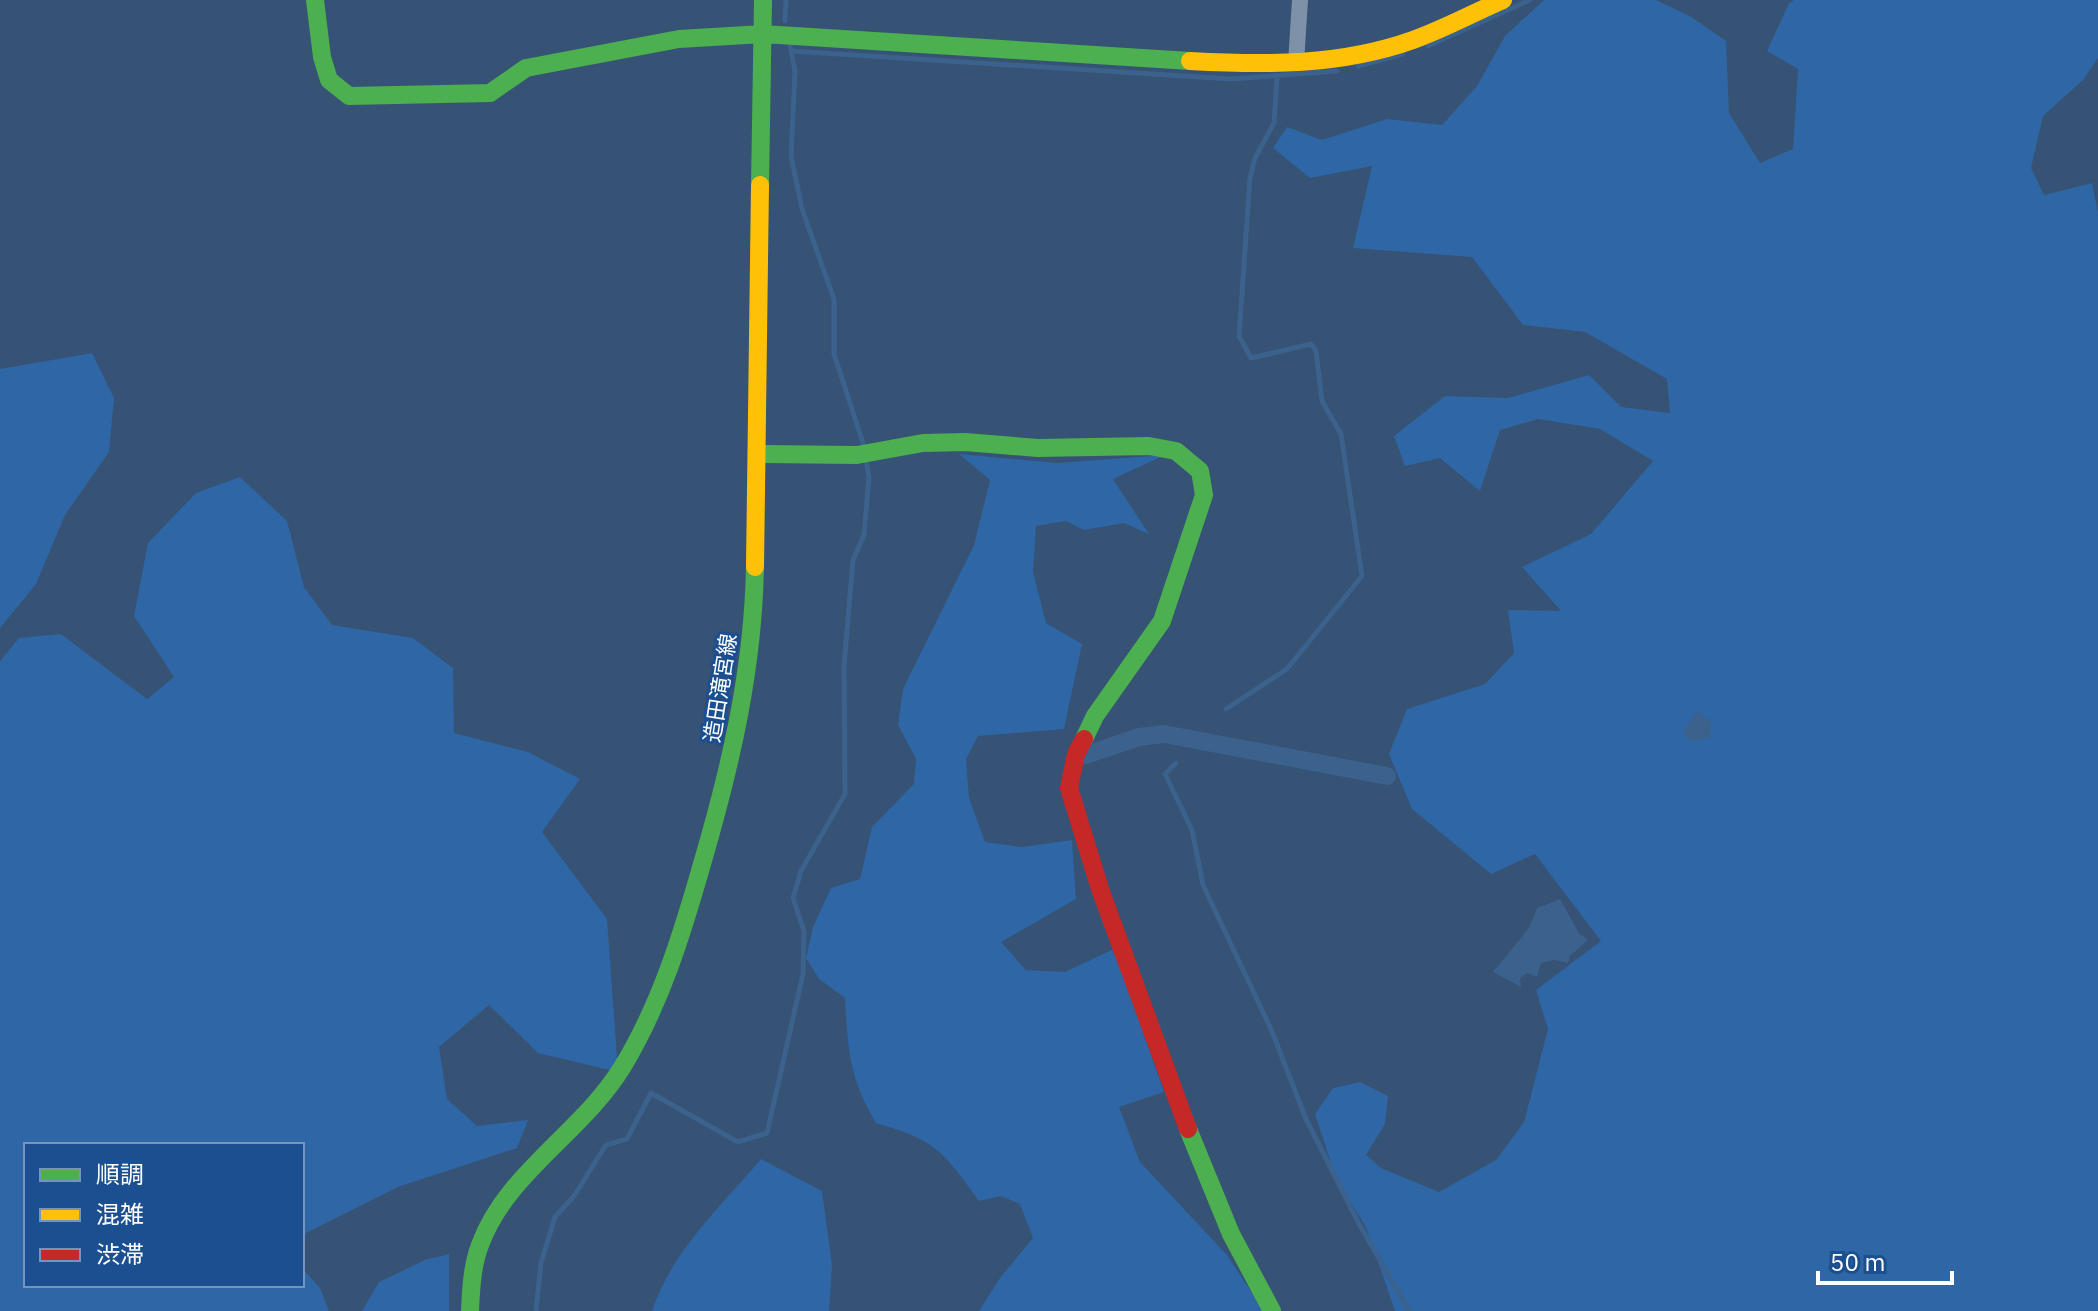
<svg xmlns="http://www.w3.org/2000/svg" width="2098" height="1311" viewBox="0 0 2098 1311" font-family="'IBM Plex Sans','Noto Sans JP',sans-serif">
	<rect width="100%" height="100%" fill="#365274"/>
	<!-- green -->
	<path fill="#2f66a5" d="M1544,0H1656L1690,16L1726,41L1729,113L1760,163L1793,149L1798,69L1767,51L1789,3L1794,0H2098V58L2083,80L2043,116L2031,168L2044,195L2092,183L2098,213V1311H1395L1366,1227L1336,1178L1315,1114L1333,1088L1360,1082L1388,1096L1385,1124L1366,1155L1381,1168L1439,1192L1496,1160L1524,1122L1548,1029L1536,990L1601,941L1535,854L1491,874L1412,809L1389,754L1407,709L1485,684L1514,653L1508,610L1561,611L1522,567L1591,534L1653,461L1600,429L1538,419L1500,430L1480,491L1440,458L1405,466L1394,436L1445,396L1508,398L1589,375L1621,407L1670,413L1667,379L1585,332L1523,325L1472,257L1353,248L1372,166L1310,178L1273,148L1287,127L1322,140L1387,119L1442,125L1477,86L1505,36Z
		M92,353L114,398L109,452L65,515L36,584L0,628V369Z
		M959,454L1057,463L1165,455L1113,479L1149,534L1124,523L1084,530L1066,521L1036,526L1033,572L1046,623L1082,644L1064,729L978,736L966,759L969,798L985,842L1022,847L1072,840L1076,899L1001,942L1026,970L1065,972L1114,949L1164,1092L1119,1107L1140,1162L1227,1255L1264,1311H979L1000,1278L1033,1238L1020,1204L1001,1196L979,1201C944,1152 936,1140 876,1123C849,1077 848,1051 845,998L819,979L806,958L813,927L831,888L860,879L872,827L914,784L916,759L898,725L903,689L974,545L990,480Z
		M240,477L287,521L304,587L332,625L413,638L453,668L454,733L528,752L580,779L542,832L607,919L618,1072L538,1053L489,1005L439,1047L447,1099L477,1126L528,1120L517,1148L398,1187L306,1233L302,1248V1145H26V1285H302V1268L320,1288L329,1311H0V661L19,638L61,634L147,699L174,677L134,616L148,543L196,493Z
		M761,1159L822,1191L832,1265L829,1311H652C671,1252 722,1205 761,1159Z
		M449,1254V1311H362L379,1282L425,1260Z"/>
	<!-- water -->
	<path fill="#3b618d" d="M1697,711L1711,722L1710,737L1692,742L1683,733Z
		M1560,899L1579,933L1588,940L1570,956L1568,963L1554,960L1541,963L1537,977L1527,973L1520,978L1521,987L1493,972L1529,928L1537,908Z"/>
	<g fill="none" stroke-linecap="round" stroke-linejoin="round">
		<!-- stream -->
		<path stroke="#3b618d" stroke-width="5" d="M785,21L786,0
			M790,45L795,71L791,156L802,209L834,299V354L864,446
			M1428,46L1530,0
			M791,51L1231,79L1337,71
			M1358,66L1403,54
			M1226,709L1287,669L1362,576L1341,434L1322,401L1316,351L1311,344L1251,358L1239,336L1250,178L1255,158L1274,123L1277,78
			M1176,763L1165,774L1192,830L1203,885L1271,1029L1306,1119L1358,1222L1409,1311
			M536,1311L541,1263L555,1217L574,1196L606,1145L627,1139L651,1093L738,1142L767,1133L803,974L804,931L793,898L801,871L845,794L844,666L853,560L864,535L869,477L866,460"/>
		<!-- canal -->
		<path stroke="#3b618d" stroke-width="18" d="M1086,755L1139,737L1164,734L1387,776"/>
		<!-- street -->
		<path stroke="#7d92a8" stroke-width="16" d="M1296,63L1300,0"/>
		<!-- fast -->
		<path stroke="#4caf50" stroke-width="18" d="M315,0L322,57L329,80L349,96L490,93L526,68L679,39L763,34L1190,61
			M760,185L763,0
			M758,454L857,455L923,443L965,442L1038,448L1149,446L1176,451L1200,471L1204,495L1162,621L1095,716L1084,739
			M1188,1129L1231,1234L1272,1311
			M470,1311C471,1289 472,1266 480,1245C506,1173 583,1132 623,1066C661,1003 682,934 702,864C731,765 753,670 755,567"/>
		<!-- slow -->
		<path stroke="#ffc107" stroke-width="18" d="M1190,61C1266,65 1340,66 1413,40C1444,29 1473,13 1503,0
			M755,567L760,185"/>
		<!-- jam -->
		<path stroke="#c62828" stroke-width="18" d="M1084,739L1076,754L1069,788L1100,889L1188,1129"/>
	</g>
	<g text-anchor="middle" stroke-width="6" stroke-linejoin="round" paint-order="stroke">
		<!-- street labels -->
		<g font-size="22" fill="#fff" stroke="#1b4f8f">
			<text transform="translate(720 688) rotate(-81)" y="8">造田滝宮線</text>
		</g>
	</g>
	<!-- legend -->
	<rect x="24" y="1143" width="280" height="144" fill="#1b4f8f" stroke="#7695bc" stroke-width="2"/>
	<rect x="40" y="1169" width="40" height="12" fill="#4caf50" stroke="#7695bc" stroke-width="2"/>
	<text x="96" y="1183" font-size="24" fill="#ffffff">順調</text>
	<rect x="40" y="1209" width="40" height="12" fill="#ffc107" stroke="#7695bc" stroke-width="2"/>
	<text x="96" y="1223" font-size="24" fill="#ffffff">混雑</text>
	<rect x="40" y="1249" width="40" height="12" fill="#c62828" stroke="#7695bc" stroke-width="2"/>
	<text x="96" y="1263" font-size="24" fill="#ffffff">渋滞</text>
	<!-- scale -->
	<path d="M1818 1271v12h134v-12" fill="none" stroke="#ffffff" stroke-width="4"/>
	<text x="1830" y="1271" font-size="24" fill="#ffffff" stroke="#1b4f8f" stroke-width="6" paint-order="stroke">50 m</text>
</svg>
